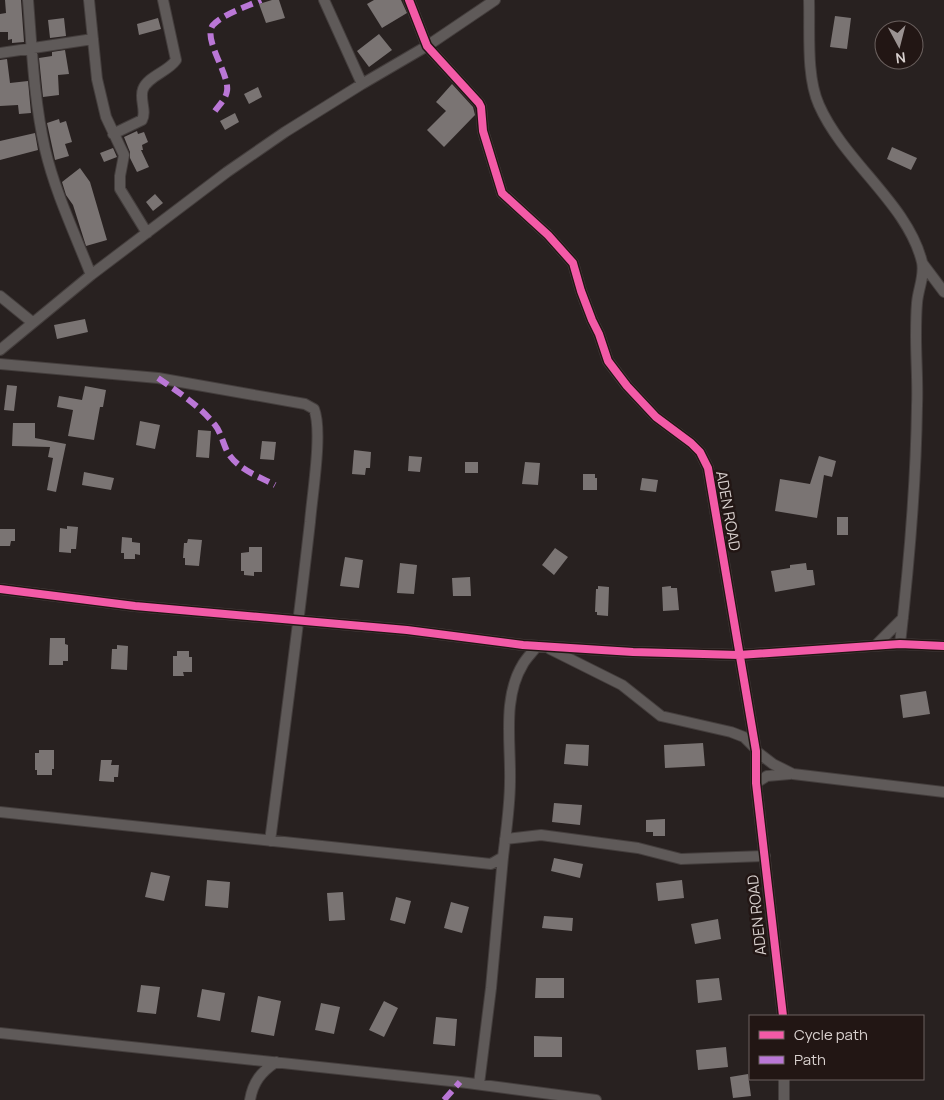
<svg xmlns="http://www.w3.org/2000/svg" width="944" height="1100" viewBox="0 0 944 1100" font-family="Manrope,sans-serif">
	<rect width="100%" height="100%" fill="#282120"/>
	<!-- building -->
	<path fill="#7a7473" d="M5,0H21L24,42L12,43V39L8,40V32H0V14L6,13Z
		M272,0H279L285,18L266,23L259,4Z
		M374,0H401L407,13L382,28L367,4Z
		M835,16L851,18L847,49L830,47Z
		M64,18L66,36L50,38L48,20Z
		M158,18L161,29L139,35L137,24Z
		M379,34L392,50L369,67L357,51Z
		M65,50L69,74L58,75L59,95L43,97L39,58L52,56V52Z
		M7,59L10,83L28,81L31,113L19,114L18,105L0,106V60Z
		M452,84L473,107L475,115L444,147L427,130L446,111L436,102Z
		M258,87L262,97L249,104L244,94Z
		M235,113L239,122L225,130L220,121Z
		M59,119L60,123L66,121L72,142L65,144L69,156L55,160L47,123Z
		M137,131L138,134L144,132L148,142L142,145L143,150H141L149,167L137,172L130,158V152L124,137Z
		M35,133L38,150L0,160V141Z
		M892,147L917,158L911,170L887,159Z
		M113,148L117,157L104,162L100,153Z
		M80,168L90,182L107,240L86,246L73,205L66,195L62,182Z
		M155,194L163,203L153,211L146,202Z
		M85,319L88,332L57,339L54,325Z
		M7,385L17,386L14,411L4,410Z
		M85,386L106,390L103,407H100L94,440L68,436L73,410L57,407L59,396L82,400Z
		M140,421L160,425L155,449L136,445Z
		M13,423H35V438L66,444L56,492L47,490L53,458L48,457L50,447L12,446Z
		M198,430L211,431L209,458L196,457Z
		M262,441L276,442L274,460L260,459Z
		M354,450L371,452L370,468H366L365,475L352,474Z
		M409,456L422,457L420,472L408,471Z
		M819,456L836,461L832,477L824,475L817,518L775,511L780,479L810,484Z
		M465,462H478V473H465Z
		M525,462L540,463L538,485L522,484Z
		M84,472L114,478L111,490L82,485Z
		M583,474H595V478H597V490H583Z
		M642,478L658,480L656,492L640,490Z
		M837,517H848V535H837Z
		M67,526L78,527L76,549H71V553L59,552L60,528L67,529Z
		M0,529H15V541H11L10,546H0Z
		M122,537L132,538V542L140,543V555L135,554V559H124V553H121Z
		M188,539L202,540L199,566L185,565V558H183L184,543H187Z
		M249,547H262V572H254V576L244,575V571H241V553L249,552Z
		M555,548L568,557L554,575L542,565Z
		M345,557L363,560L359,588L340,586Z
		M400,563L417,565L414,594L397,593Z
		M806,563L807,570H813L815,585L775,592L771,571L790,568V565Z
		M470,577L471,596H453L452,578Z
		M598,586L609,587L608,616L597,615V612H595L596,589H598Z
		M671,586V588H677L679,610L663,611L662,587Z
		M50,638H65V644L68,645V661H63V665H49Z
		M117,645L128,646L127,670L111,669L112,649H117Z
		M177,651H189V657H192V672H183L184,676H173V656H177Z
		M926,691L930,714L903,718L900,695Z
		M703,743L705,766L665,768L664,745Z
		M566,744L589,745L588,766L564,764Z
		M39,750H54V769H52V775H37V770H35V753H39Z
		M101,760H112L111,765H119L118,777H114V782L99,781Z
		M554,803L582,805L580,825L552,822Z
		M665,819V836H653V832H646V820Z
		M554,858L583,864L580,878L551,871Z
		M151,872L170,876L164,901L145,897Z
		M207,880L230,882L228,908L205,906Z
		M682,880L684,898L658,901L656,883Z
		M343,892L345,920L329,921L327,893Z
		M396,897L411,901L405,924L390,920Z
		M451,902L469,907L462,933L444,928Z
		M544,916L573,918L572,931L542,928Z
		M718,919L721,939L695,944L691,924Z
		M536,978H564V998H535Z
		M719,978L722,1000L698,1003L696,980Z
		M141,985L160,987L156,1014L137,1012Z
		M202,989L225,993L220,1021L197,1017Z
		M258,996L281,1001L274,1036L251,1032Z
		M384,1001L398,1008L384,1037L369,1030Z
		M321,1003L340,1007L334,1034L315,1030Z
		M436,1017L457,1019L455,1046L433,1044Z
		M534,1036L562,1037V1057H534Z
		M726,1047L728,1067L698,1070L696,1050Z
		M748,1074L751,1096L733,1098L730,1077Z"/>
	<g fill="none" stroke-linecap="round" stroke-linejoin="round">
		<defs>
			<path id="street" d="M28,0C32,50 34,100 45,149C55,192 75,234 91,275
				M89,0L97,79L106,117L124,155L120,176V189L147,233
				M324,0L362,84
				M409,0L427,46L479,103L481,107L483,131L502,193L548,235L573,263L581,291L592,320L599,334L608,361L627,386L656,417L691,443L700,452L708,468L756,751V783L783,1016
				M809,0C810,32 806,76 819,105C844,162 908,204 922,262C925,276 918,289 917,303C916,314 916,326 916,337C916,360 918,383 917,406C916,485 909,565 900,644
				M0,53L93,39
				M113,134L142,120C147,111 139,99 143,89C148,76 168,72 176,60L163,0
				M923,264L944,292
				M0,296L32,322
				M0,350L91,275L227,172L285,132L362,84L427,46L495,0
				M0,364L158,378L305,404L314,409C323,431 312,496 310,522C298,628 284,735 270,841
				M0,589L135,606L407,630L523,645L633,652L739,655L900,644L944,646
				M876,645L903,618
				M550,649L622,685L661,716L731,732L744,737L755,748
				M756,751L773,764L793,774L944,792
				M756,783L767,776L790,774
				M0,812L491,864L503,857C506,832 510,806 510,781C511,743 502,698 523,664C527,657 533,652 537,646
				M505,839L541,835L638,848L681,859L765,856
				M0,1033L460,1082L596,1100
				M479,1084L491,988L503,857
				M250,1100C253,1082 261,1072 276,1062
				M784,1100V1079"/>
		</defs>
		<!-- street casing -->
		<use href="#street" stroke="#443e3d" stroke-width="12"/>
		<!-- street -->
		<use href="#street" stroke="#5f5a59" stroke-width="10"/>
		<!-- quiet -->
		<path stroke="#ba77d6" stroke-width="6" stroke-dasharray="12 6" stroke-linecap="butt" d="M215,111C219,105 226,99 227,91C230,75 202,38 213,25C223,14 248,6 261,0
			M158,378C177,391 200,406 215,425C221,432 223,444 228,453C239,470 258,476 275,485
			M444,1100L460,1082"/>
		<defs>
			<path id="cycleway" d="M409,0L427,46L479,103L481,107L483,131L502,193L548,235L573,263L581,291L592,320L599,334L608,361L627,386L656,417L691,443L700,452L708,468L756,751V783L783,1016
				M0,589L135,606L407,630L523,645L633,652L739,655L900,644L944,646"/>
		</defs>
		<!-- cycleway casing -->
		<use href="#cycleway" stroke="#221614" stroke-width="11"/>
		<!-- cycleway -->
		<use href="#cycleway" stroke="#f35aa7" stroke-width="8"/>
	</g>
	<g text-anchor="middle" stroke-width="5" stroke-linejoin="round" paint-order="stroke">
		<!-- street labels -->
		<g font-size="15" fill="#d9d1cf" stroke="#221614">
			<text transform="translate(728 511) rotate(80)" y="5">ADEN ROAD</text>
			<text transform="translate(757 915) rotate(-96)" y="5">ADEN ROAD</text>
		</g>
	</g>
	<!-- legend -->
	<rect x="749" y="1015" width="175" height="65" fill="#221614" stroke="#6b615f"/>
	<rect x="759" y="1031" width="25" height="8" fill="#f35aa7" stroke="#6b615f"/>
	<text x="794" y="1040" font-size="15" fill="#d9d1cf">Cycle path</text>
	<rect x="759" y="1056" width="25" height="8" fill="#ba77d6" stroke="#6b615f"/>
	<text x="794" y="1065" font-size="15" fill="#d9d1cf">Path</text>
	<!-- north arrow -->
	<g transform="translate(899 45) rotate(173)"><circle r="24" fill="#221614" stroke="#6b615f"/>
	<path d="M0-4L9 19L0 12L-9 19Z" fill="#9b9392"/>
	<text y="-8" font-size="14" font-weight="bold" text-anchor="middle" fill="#d9d1cf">N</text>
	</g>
</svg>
